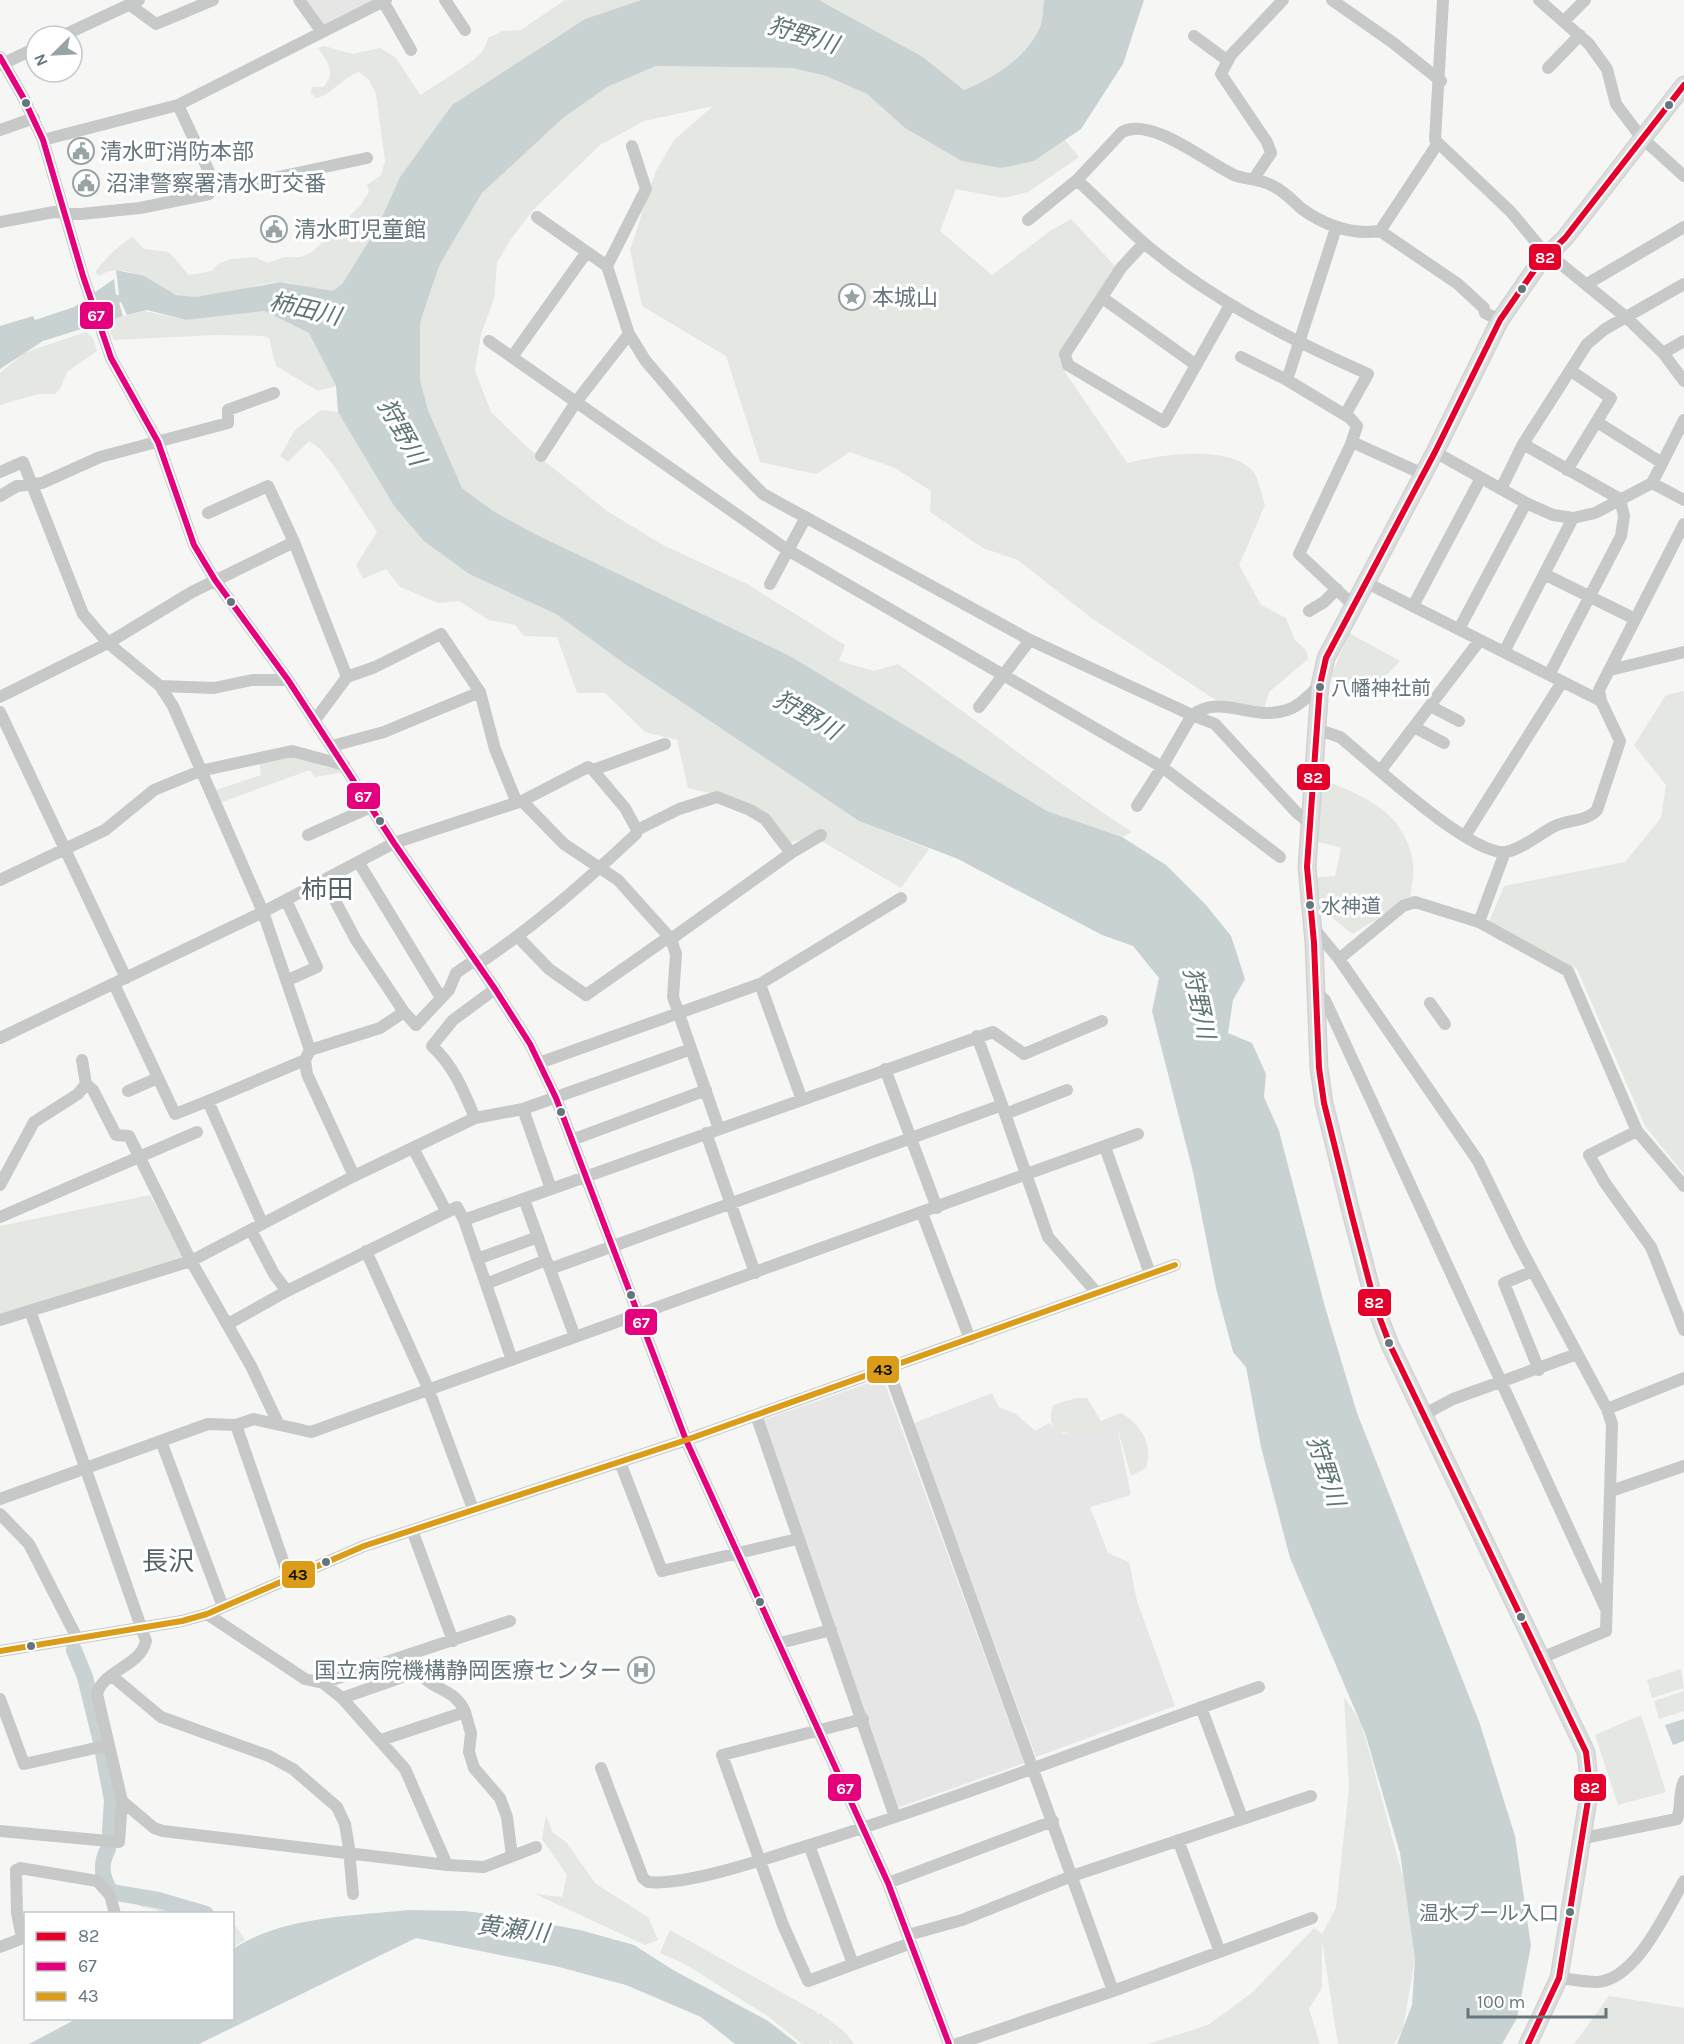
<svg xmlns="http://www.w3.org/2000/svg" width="1684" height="2044" viewBox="0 0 1684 2044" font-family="Karla,'Noto Sans JP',sans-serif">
	<rect width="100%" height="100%" fill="#f6f6f5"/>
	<!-- built -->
	<path fill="#e5e6e5" d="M302,0H373L322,26Z
		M883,1378L1024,1763L897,1808L760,1421Z
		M992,1393L999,1407L1016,1414L1035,1431L1049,1423L1064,1434L1117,1427L1131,1495L1090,1507L1108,1553L1129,1562L1137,1601L1175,1706L1036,1757L914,1423Z"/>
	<!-- green -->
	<path fill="#e5e7e3" d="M319,0H355L325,14Z
		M565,0H641L585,19L452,105L400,177L377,228L342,284L333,291C316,293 297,281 279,282C246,284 211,303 179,295C153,289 126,257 99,276L95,272C103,261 121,242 133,237L144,249L169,252L189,275L212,271L218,264L231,259L255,257L267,263L285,257H301L312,252L360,206L369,192L367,185L381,175L385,161L376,94L369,80L359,72C344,77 328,97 316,98L310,92L313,87H323C338,73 326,60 318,48L324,46L353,54L380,48L396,58L420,95C423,94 475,60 479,55C484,50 486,45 488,38L503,31L521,30Z
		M819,0H1044C1043,7 1043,16 1041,24C1030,56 993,78 964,90L923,57Z
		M656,66L792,68L826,76L867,94L905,128L1034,161L1065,140L1079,157L1028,192L1003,198L956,189L940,231L992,275L1050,231L1071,219L1116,267L1063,352L1065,372L1127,463C1159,455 1226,444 1252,470C1259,477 1261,495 1265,505L1239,565L1261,605L1286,618L1295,640L1306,650L1308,659L1269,692L1264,710L1214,699L1090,617L1018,560L983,548L930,512L931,491L895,468L850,452L816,474L760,462L726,356L642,306L630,250L655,173L674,140L713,106L644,121L600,145L534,209L510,240L497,263L494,299L481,334L475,371L491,412L527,447L607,511L663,545L747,584L845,645L839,661L874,671L898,664C976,720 1051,779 1132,832L1122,837L1047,811L790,656L535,534L493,511L462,488L428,410L420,380V322L440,264L482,193L563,118L607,87Z
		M144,311L186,320L264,311L309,333L336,386L318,391L276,366L269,338L263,336L216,335L114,340L104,321Z
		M86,332L93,338L97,351L67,372L60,389L55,394H38L0,405V373L24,353Z
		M321,410L338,412L394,506L469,574L556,614L625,664L859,821L929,849L901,888L813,836L789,843L772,819L719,795L688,788L677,740L645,732L605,693H577L557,637L524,636L515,625L489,620L459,601L438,603L400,587L386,569L363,579L356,565L377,532L334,466L319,448L309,441L288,462L280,456L295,430Z
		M1349,633L1400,661L1367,696L1331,676Z
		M1684,691V1174L1645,1126L1577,969L1489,922L1504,886L1625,862L1661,818L1666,785L1634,745L1666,695Z
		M300,755L324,767L351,771L315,777L310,770L222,802L216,790L261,775L259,758Z
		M1321,779C1364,796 1404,811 1413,862C1415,873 1411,888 1410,900L1352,934L1319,907L1313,878L1335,876L1341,848L1315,841Z
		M150,1195L186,1259L0,1314V1226Z
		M1076,1398H1087L1101,1421L1121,1413C1142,1425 1153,1444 1146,1468L1131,1476L1117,1427C1092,1430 1040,1447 1053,1405Z
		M1681,1669L1684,1688L1652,1698L1647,1680Z
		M1684,1691V1711L1659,1719L1654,1701Z
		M1344,1697L1361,1722L1404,1881L1415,1959L1403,2029L1394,2044H1338L1322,1941V1987L1309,2009L1320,2044H1148L1208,2025L1253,1992L1314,1928L1322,1934L1336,1908L1349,1788Z
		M1641,1715L1666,1792L1618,1805L1595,1735Z
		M546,1815L553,1833L566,1842L596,1884L648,1917L658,1940L645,1945L535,1894L562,1897L567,1875L542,1839Z
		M119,1886L153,1893L220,1913H158L157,1910L142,1907L119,1893Z
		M233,1922L245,1940L233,1947Z
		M670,1930L817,2012V2015L820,2013L846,2033L854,2044H833L829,2039L831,2044H802L769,2017L683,1963L660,1953Z
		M1609,1996L1684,2008V2044H1574Z"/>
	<!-- water -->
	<path fill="#c8d2d3" d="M641,0H819L923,57L964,90C993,78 1030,56 1041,24C1043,16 1043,7 1044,0H1144L1123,64L1081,129L1034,161L1001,168L962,161L905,128L867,94L826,76L792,68L656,66L607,87L563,118L482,193L440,264L433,284L420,323V380L428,410L462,488L493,511L535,534L790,656L1047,811L1122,837L1166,865L1206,905L1231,936L1245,979L1233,1000L1228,1033L1252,1043L1266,1074L1264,1097L1279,1131L1325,1307L1357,1413L1480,1724L1515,1836L1531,1946L1517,2018L1502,2044H1397L1412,2005L1415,1959L1400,1853L1365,1733L1290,1558L1261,1447L1246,1367L1233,1352L1216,1288L1193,1172L1152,1011L1159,978L1133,946L1102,935L958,859L859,821L625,664L556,614L469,574L424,541L394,506L338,412L336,386L309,333L264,311L186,320L147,310L127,315L121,302L119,303L123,316L43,341L0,369V326L33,316L35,320L74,307L114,279L116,295H119L116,270L144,276L176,295L196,297L280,282L333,291L342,284L377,228L400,177L452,105L585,19Z
		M1684,1719V1741L1673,1745L1665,1725Z
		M408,1910L465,1911L505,1916L580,1930L634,1945L673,1970L768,2021L798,2044H735L701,2017L626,1985L555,1966L416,1938L199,2044H29L76,2019L232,2018L233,1949C280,1917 352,1916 408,1910Z"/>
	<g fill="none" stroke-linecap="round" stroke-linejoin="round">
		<!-- river -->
		<path stroke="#c8d2d3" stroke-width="16" d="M74,1650L85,1677L101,1742
			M103,1753L112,1800L110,1832
			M108,1849C100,1864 101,1877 111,1892L158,1900L206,1914"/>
		<defs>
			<path id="major" d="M1528,2044L1559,1978L1590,1788L1586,1752L1390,1345L1376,1308L1352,1216L1324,1103L1319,1068L1314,943L1307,867L1320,685L1326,658L1435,452L1500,320L1540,262L1565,238L1684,85"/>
		</defs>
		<!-- major casing -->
		<use href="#major" stroke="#d1d2d2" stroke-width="19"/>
		<!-- minor -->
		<path stroke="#c7c9c9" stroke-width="12" d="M299,0L322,32
			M445,0L465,30
			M1332,0L1392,42L1441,81
			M1443,0L1435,140L1511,212L1540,247L1627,318L1663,353L1684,381
			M1539,0L1589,44L1607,69L1616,104L1641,137L1684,176
			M383,1L411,50
			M130,5L156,24L213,0
			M1565,20L1585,0
			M62,36L139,0
			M1194,36L1228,61
			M0,57L23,97L43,140L83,276L111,358L158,442L194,545L215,580L288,680L394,843L495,989L530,1044L556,1098L686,1440L888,1883L949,2044
			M0,65L36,48
			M1548,68L1580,35
			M0,130L34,118
			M43,140L178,105L386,0
			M1255,177L1271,153L1267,142L1221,74L1231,55L1283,0
			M1077,180C1099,200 1121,223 1144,243C1210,299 1289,339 1368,374L1345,415
			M213,188L269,179L367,158
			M537,217L607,266L629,334L645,360L729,459L763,494L1030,640L1192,715C1223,693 1251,722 1287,710C1300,706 1310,694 1320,685
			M1028,220L1077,180L1122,132C1151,116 1206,162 1234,175C1246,180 1259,178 1273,186C1284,191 1293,201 1302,209C1326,226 1351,235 1380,231L1458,284L1484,308L1485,313L1500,320
			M0,222L54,212L81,214L140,208L209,194L213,188L212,178L178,105
			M1336,228L1287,380L1350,418L1357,426L1351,444L1299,554L1353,605
			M1380,231L1438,143
			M1144,243L1121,268L1065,354L1068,365L1164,422L1230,305
			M607,266L646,189L632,146
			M1587,284L1684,227
			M1104,299L1196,365
			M489,341L786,549L1162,767L1192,715L1215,724L1296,812L1311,824
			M1663,353L1684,341
			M512,357L586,253
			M1241,357L1287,380
			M1597,422L1662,463
			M1352,442L1423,474
			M1523,444L1620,499L1624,516L1621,536L1549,675
			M1435,452L1526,503L1553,515L1573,518L1595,513L1652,483L1684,420
			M541,456L576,402L629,334
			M1567,470L1611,398L1571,371
			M0,472L23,462L83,614L108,643L160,686L173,706L263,912L310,1050L305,1060L307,1074L354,1176
			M1652,483L1684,500
			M1501,489L1523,444L1587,344L1605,329L1684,284
			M0,496L17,486L42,483L100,457L228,423V410L274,393
			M208,513L268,486L294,542L347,677L315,720
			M1544,574L1635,619
			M1365,582L1601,701
			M770,584L806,517
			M1413,606L1481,478
			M1309,611L1324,602L1337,589
			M1459,629L1526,503
			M1504,652L1573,518
			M1610,670L1684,652
			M347,677L375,667L441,634L480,692L495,749L517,803
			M160,686L214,688L252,680H288
			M0,697L108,643L192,592L294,542
			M1430,706L1459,721
			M979,707L1030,640
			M0,712L126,978
			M1414,727L1444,743
			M1319,730L1340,737C1370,761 1470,856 1506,852C1523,849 1540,833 1555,826C1570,819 1586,822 1597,810L1620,741L1601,701L1599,690L1684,524
			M332,746L384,732L480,692
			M593,770L625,808L637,830
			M1381,770L1480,640
			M1137,806L1162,767L1280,857
			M308,835L371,807
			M1465,836L1562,682
			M359,863L441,998
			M0,880L105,830L154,790L200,771L292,751L344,765
			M324,880L356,940L404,1012
			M286,900L317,967L288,980
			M1479,922L1505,852
			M1312,926L1339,959L1478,1161L1519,1245L1607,1409L1612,1424L1606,1631L1541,1658
			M518,937L549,969L586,995L663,941L671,939L618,880L564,844L522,801
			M1339,959L1403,906L1415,902L1479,922L1568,971L1637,1131L1684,1186
			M478,964C535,926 586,881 636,834L637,830L679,809L717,797L750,810L765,819L791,853
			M114,984L175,1114L208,1101L262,1223
			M760,984L802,1100
			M1317,993L1325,1000L1605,1607
			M1430,1003L1445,1024
			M977,1036L1002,1105
			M0,1038L263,912L394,843L522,801L588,767L593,770L665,744
			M310,1050L380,1028L404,1012L416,1025L449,990L456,973L475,960
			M539,1063L760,984L901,898
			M885,1069L937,1208
			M86,1084L93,1090L116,1135L129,1136L191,1261L251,1366L278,1423
			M128,1091L158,1078
			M208,1101L305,1060
			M523,1109L551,1189
			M1005,1114L1067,1090
			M475,1118C464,1092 454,1066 432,1046L453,1020L495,989
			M719,1129L673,997L676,954L671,939L791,853L821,835
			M1637,1131L1589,1155L1605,1183L1651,1247L1684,1330
			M706,1133L755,1273
			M574,1139L706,1090
			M1105,1147L1150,1274
			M413,1148L446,1211
			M0,1185L34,1122L78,1094L86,1084L82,1060
			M524,1199L546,1260
			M922,1213L970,1339
			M0,1217L197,1132
			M464,1220L512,1360
			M251,1230L274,1274L287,1291
			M366,1251L428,1388L473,1509
			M477,1259L538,1237
			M1533,1271L1504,1283L1539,1370
			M486,1284L546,1260L550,1269
			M0,1320L191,1261L354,1176L475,1118L523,1109L691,1049
			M228,1324L287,1291L457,1207L464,1220L993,1032L1024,1054L1102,1021
			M575,1337L550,1269L1002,1105L1048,1237L1097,1293
			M888,1368L1113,1991
			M1607,1409L1684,1378
			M756,1415L895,1817
			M1423,1415L1453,1399L1577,1354
			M236,1425L289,1578
			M161,1441L223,1607
			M620,1462L662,1571L797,1539
			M1611,1491L1684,1466
			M0,1499L208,1424L236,1425L254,1419L311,1432L1138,1134
			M0,1514L29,1544L77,1638
			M412,1530L453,1641
			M207,1614L305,1679L323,1683L342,1698L405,1769L447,1865
			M780,1643L831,1630
			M0,1651L182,1621L207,1614L364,1546L686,1440L1175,1265
			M411,1656C426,1696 452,1682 465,1712
			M112,1676L161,1717L269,1756L293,1769L337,1807L345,1824L349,1848
			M323,1683L510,1621
			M342,1698L417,1672
			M0,1699L24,1764L109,1745
			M1201,1707L1242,1818
			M863,1719L722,1755L783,1925L808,1981L911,1943
			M381,1740L465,1712L471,1733L469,1752L474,1768L500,1798L507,1817L512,1856
			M601,1768L643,1878L648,1882C686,1886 765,1859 803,1847C957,1799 1107,1740 1259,1687
			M122,1801L154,1828L163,1831L447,1865L484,1867L536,1847
			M0,1831L119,1842L122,1801L97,1694C103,1670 140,1667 146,1641L31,1313
			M1584,1838L1677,1819C1682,1806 1678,1794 1684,1781
			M1178,1840L1220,1952
			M809,1845L853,1964
			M350,1861L353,1894
			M888,1883L1053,1821
			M908,1935L962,1920L1072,1876L1311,1796
			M22,1938L17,1913L16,1870L20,1868L97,1881L110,1895L115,1914
			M0,1947L26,1937
			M1559,1978C1571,1979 1584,1982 1596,1982C1636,1981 1666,1911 1684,1881
			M957,2044L1113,1991L1312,1918"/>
		<!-- major -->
		<use href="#major" stroke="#dddede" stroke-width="16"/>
		<defs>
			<path id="bus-1" d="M1528,2044L1559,1978L1590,1788L1586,1752L1390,1345L1376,1308L1352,1216L1324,1103L1319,1068L1314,943L1307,867L1320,685L1326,658L1435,452L1500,320L1540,262L1565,238L1684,85"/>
			<path id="bus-2" d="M0,57L23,97L43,140L83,276L111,358L158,442L194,545L215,580L288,680L394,843L495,989L530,1044L556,1098L686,1440L888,1883L949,2044"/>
			<path id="bus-3" d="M0,1651L182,1621L207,1614L364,1546L686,1440L1175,1265"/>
		</defs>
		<!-- bus-1 casing -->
		<use href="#bus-1" stroke="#fff" stroke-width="10"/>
		<!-- bus-2 casing -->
		<use href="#bus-2" stroke="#fff" stroke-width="10"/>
		<!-- bus-3 casing -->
		<use href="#bus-3" stroke="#fff" stroke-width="10"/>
		<!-- bus-1 -->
		<use href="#bus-1" stroke="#e4002b" stroke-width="6"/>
		<!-- bus-2 -->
		<use href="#bus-2" stroke="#e5007d" stroke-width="6"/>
		<!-- bus-3 -->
		<use href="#bus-3" stroke="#da9c19" stroke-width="6"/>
	</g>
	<!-- icons -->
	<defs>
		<symbol id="civic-ring" viewBox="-11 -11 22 22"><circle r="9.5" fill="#fff" stroke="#98a3a6" stroke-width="1.5"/><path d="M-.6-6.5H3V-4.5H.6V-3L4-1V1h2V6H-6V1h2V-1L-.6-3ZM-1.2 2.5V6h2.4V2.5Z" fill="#98a3a6"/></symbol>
		<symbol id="sight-ring" viewBox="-11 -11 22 22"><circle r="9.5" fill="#fff" stroke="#98a3a6" stroke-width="1.5"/><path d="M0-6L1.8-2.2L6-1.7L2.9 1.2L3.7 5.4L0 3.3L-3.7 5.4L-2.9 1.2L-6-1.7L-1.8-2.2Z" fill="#98a3a6"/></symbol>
		<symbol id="hospital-ring" viewBox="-11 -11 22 22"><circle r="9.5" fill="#fff" stroke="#98a3a6" stroke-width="1.5"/><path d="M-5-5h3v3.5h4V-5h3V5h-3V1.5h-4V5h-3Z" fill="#98a3a6"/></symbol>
	</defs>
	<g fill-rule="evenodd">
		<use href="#civic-ring" x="66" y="136" width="30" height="30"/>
		<use href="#civic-ring" x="71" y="168" width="30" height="30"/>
		<use href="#civic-ring" x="259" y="214" width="30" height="30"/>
		<use href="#sight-ring" x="837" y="282" width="30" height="30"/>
		<use href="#hospital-ring" x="626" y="1655" width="30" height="30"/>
	</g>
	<!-- markers -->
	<g fill="#65767c" stroke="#fff" stroke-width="2">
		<circle cx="26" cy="103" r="5"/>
		<circle cx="1669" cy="105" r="5"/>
		<circle cx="1522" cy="289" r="5"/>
		<circle cx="231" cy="602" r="5"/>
		<circle cx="1320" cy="687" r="5"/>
		<circle cx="380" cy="821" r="5"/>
		<circle cx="1310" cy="905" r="5"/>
		<circle cx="561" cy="1112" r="5"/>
		<circle cx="631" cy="1295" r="5"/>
		<circle cx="1389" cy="1343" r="5"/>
		<circle cx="326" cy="1562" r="5"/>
		<circle cx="760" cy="1602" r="5"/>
		<circle cx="1521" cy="1617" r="5"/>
		<circle cx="31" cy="1646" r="5"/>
		<circle cx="1570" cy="1912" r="5"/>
	</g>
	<g text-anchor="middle" stroke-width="6" stroke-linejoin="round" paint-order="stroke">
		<!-- bus labels -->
		<g font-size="20" fill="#65767c" stroke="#fff" text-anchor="start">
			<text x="1331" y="695">八幡神社前</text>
			<text x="1321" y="913">水神道</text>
			<text x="1559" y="1920" text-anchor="end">温水プール入口</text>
		</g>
		<!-- poi labels -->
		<g font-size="22" fill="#65767c" stroke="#fff" text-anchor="start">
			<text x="100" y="159">清水町消防本部</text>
			<text x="106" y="191">沼津警察署清水町交番</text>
			<text x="294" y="237">清水町児童館</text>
			<text x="872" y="305">本城山</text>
			<text x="622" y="1678" text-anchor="end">国立病院機構静岡医療センター</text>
		</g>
		<!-- water labels -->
		<g font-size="24" font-style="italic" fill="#5f7578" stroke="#fff">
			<text transform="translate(803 35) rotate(17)" y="8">狩野川</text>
			<text transform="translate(305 309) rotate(13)" y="8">柿田川</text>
			<text transform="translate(402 432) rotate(61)" y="8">狩野川</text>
			<text transform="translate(807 715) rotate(30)" y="8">狩野川</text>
			<text transform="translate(1199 1003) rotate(78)" y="8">狩野川</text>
			<text transform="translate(1326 1471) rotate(72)" y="8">狩野川</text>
			<text transform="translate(513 1929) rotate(7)" y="8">黄瀬川</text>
		</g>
		<!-- quarter labels -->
		<g font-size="26" fill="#566368" stroke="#fff">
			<text x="327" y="898">柿田</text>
			<text x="168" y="1570">長沢</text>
		</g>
	</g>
	<g stroke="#fff" stroke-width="2">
		<rect x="1528" y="243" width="34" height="28" rx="6" fill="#e4002b"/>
		<rect x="79" y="301" width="35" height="29" rx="6" fill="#e5007d"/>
		<rect x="1296" y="763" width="35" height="28" rx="6" fill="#e4002b"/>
		<rect x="346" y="782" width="35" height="28" rx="6" fill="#e5007d"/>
		<rect x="1357" y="1288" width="35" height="29" rx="6" fill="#e4002b"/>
		<rect x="624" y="1308" width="34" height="28" rx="6" fill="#e5007d"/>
		<rect x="866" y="1355" width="34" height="29" rx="6" fill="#da9c19"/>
		<rect x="281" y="1560" width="35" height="29" rx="6" fill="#da9c19"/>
		<rect x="1573" y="1773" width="34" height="29" rx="6" fill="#e4002b"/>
		<rect x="827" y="1773" width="35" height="29" rx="6" fill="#e5007d"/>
	</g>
	<g font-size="16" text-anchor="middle" font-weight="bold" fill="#fff">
		<text x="1545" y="263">82</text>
		<text x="96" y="321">67</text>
		<text x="1313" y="783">82</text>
		<text x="363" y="802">67</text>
		<text x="1374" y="1308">82</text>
		<text x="641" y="1328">67</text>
		<text x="1590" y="1793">82</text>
		<text x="845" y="1794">67</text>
	</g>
	<g font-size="16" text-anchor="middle" font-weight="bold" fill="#111">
		<text x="883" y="1375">43</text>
		<text x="298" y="1580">43</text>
	</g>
	<!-- legend -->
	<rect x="24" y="1912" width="210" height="108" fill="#ffffff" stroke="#c1c8cb" stroke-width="1.5"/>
	<rect x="36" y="1932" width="30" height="9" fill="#e4002b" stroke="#c1c8cb" stroke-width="1.5"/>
	<text x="78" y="1942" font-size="18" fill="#65767c">82</text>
	<rect x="36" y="1962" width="30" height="9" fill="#e5007d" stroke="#c1c8cb" stroke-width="1.5"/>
	<text x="78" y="1972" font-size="18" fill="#65767c">67</text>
	<rect x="36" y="1992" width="30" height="9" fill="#da9c19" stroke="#c1c8cb" stroke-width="1.5"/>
	<text x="78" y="2002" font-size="18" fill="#65767c">43</text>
	<!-- north arrow -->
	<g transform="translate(54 54) rotate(246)"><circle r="28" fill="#ffffff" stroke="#c1c8cb" stroke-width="1.5"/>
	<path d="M0-4.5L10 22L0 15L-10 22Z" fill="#98a3a6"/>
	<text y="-9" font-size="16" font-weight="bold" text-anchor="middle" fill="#65767c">N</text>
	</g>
	<!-- scale -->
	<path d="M1468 2008v9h138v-9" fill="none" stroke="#65767c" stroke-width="3"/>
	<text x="1477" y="2008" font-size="18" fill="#65767c" stroke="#ffffff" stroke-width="4.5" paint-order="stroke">100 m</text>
</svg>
